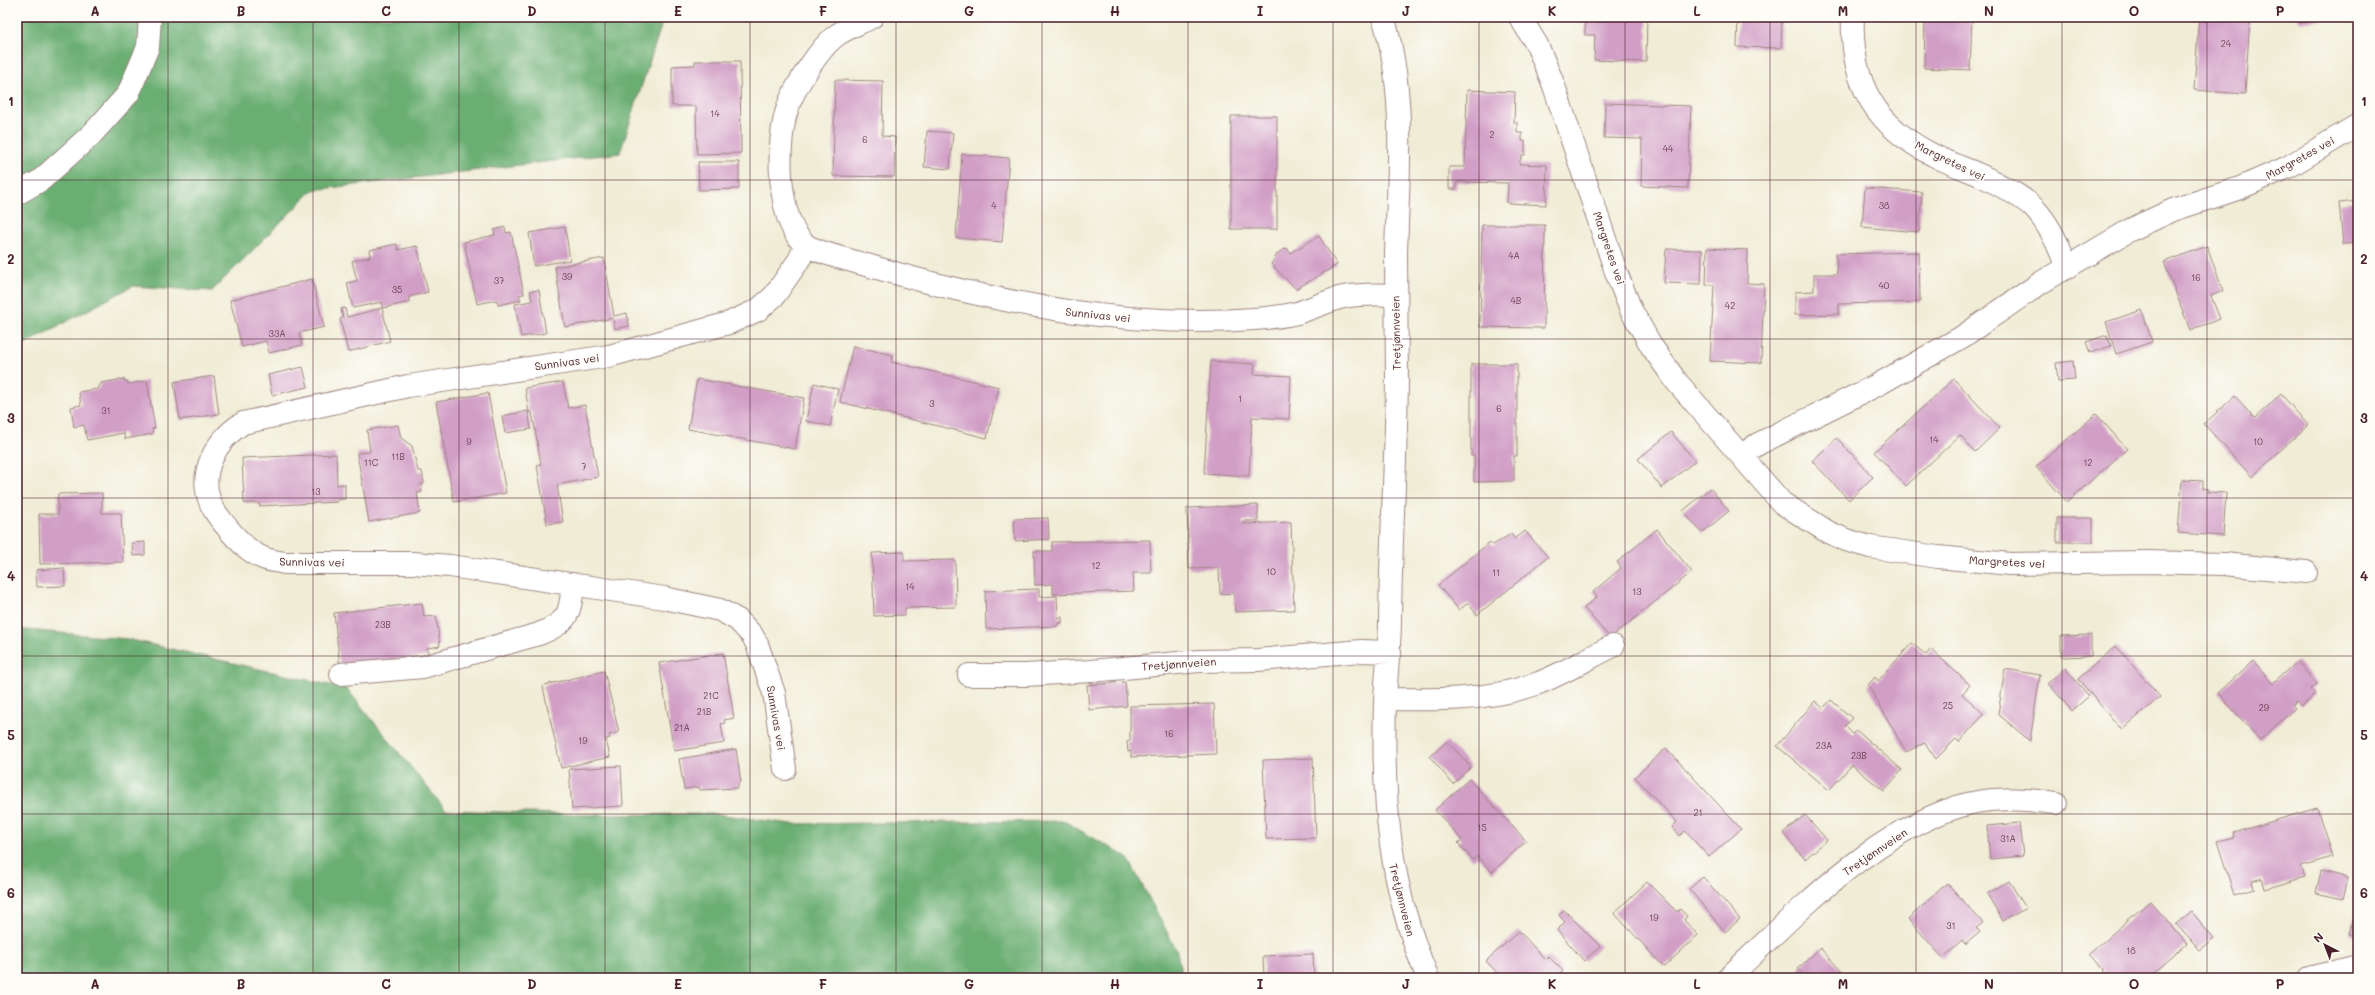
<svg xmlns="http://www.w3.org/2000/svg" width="2375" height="995" viewBox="0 0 2375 995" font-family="Mali,sans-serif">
	<rect width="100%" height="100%" fill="#fdfcf7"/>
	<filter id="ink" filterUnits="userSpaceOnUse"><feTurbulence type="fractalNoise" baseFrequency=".025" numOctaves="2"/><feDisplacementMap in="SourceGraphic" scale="8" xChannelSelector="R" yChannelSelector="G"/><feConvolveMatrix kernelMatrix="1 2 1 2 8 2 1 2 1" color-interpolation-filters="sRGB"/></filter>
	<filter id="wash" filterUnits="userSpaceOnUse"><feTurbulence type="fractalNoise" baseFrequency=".012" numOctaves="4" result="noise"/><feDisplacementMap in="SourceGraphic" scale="16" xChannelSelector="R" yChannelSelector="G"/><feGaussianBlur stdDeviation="0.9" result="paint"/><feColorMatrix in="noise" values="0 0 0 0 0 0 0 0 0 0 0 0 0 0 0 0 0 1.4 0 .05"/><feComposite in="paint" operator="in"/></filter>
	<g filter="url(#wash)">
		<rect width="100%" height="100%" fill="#f0ecd5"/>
		<!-- forest -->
		<path fill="#6bae72" stroke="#5a664e" d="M22,17H664L620,153L313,190L212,291L133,286L17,348V66Z
			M17,629L127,639L347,689L446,810L585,815L716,814L792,824L1064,821L1128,858L1177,951L1182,978H17Z"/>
		<g id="blocks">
			<!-- building -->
			<path fill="#d19ec6" d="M1585,17H1647L1646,62L1594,60L1595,35H1585Z
				M1738,17H1782L1781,48L1737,47Z
				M1925,17H1972L1970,70L1924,68Z
				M2199,17H2250L2245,94L2194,90Z
				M2298,17H2322V20L2299,23Z
				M695,61H740L741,153L697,154L696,106H672V66L695,65Z
				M835,80L883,81L882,136L895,137L894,177L833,176Z
				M1467,90L1515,92L1514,123L1517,122V133H1522V141H1525V155H1522L1519,164L1547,165L1546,205L1507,203L1508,183L1457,182L1456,189H1449V167H1465Z
				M1605,103L1691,106L1688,188L1641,186L1642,139L1604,138Z
				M1231,116H1277V229H1231Z
				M927,131L953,133L950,169L924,167Z
				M962,154L1009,158L1002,242L956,238Z
				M698,162H739V189L699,190Z
				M1865,188L1922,192L1919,232L1862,227Z
				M2358,201V243L2343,244L2339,203Z
				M1482,225H1545L1544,328L1480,327Z
				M505,227L506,233L511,232L524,294L519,295L521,300L498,305L497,300L477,304L464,242L495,235L494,230Z
				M565,227L570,260L534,266L529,233Z
				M1319,236L1337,265L1296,289L1271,264L1278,253L1287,248L1290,253Z
				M397,244L398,250L417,246L428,292L409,297L410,302L383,308L382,302L353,308L347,283L357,281L352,261L370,257L369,250Z
				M2207,246L2223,291L2211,296L2220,319L2190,330L2164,262Z
				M1707,248L1748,250L1747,283L1764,284L1761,363L1710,361L1714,285H1706Z
				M1666,249L1702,250L1701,284L1664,283Z
				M1919,252L1920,302L1839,304V314L1795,315V292L1814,291V274H1837L1836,254Z
				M604,258L614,316L627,313L629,326L615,329L613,318L565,327L555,267Z
				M312,279L324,327L299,333L302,345L269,353L266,341L242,347L230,300Z
				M539,290L546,333L521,337L515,304L532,301L530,291Z
				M345,308L347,317L382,308L390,341L348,352L340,319L343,318L341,309Z
				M2142,310L2152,342L2116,354L2106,322Z
				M2107,335L2111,346L2090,353L2086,342Z
				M853,346L893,355L891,362L999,387L987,438L840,402Z
				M1211,361L1255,364L1254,374L1291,376L1289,419L1252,417L1249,476L1204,473Z
				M2073,361L2075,380L2058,381L2056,363Z
				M1471,364H1517V456H1514V481L1474,482V456H1471Z
				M303,367L308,387L272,395L268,375Z
				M214,376L219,414L180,420L174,382Z
				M124,379V381H127L128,384L147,381L155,428L152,429L153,434L125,439L124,433L87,440L84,425L74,427L71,407L81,405L79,392L98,389L101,383Z
				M697,379L804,398L795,449L688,429Z
				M1954,379L2000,428L1975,452L1960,435L1906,486L1874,452Z
				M563,382L568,408L585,405L598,477L557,485L563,522L547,524L537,465L541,464L532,412H529L525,388Z
				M814,383L838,389L830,426L806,421Z
				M488,393L506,493L454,502L436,402Z
				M2281,394L2308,425L2252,477L2204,424L2235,396L2255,418Z
				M528,411L531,429L505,433L502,416Z
				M2096,414L2127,449L2067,502L2036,467Z
				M398,425L401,438L412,446L418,471H422L424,484H421L422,492L417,493L420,513L369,522L357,453L370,452L367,430Z
				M1671,432L1695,461L1662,488L1638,459Z
				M1837,438L1873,477L1849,500L1812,461Z
				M336,454L337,485L345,484V499L337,500V502L259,506V503H244L242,458Z
				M2182,480L2203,481V488L2208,489V492L2226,493L2223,536L2178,533Z
				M1710,488L1729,511L1702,533L1683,511Z
				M102,493V513H121L123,562L40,564L39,514H58V494Z
				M1258,505V521H1243V524L1291,522L1294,610L1235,612L1234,593L1220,594L1219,568L1189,569L1187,508Z
				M1048,518L1049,539L1015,541L1014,519Z
				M2057,518H2093V542H2057Z
				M1657,529L1692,572L1610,638L1584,608L1597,597L1593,592L1621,568L1617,562Z
				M1525,531L1548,557L1477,615L1468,603L1459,610L1438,585L1490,542L1493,545L1511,534L1515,539Z
				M1150,540L1151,573H1133L1134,591L1053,594V584L1035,585L1034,551H1052V542Z
				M145,542V555L133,556L132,543Z
				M904,552V561L955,560L956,607L905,608V615L874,616L872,553Z
				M64,568L65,586L37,587L36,570Z
				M1039,589V597L1057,596L1058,618L1062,617V623H1058V626L986,629L985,591Z
				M422,603L424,617L436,616L440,646L427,648L428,656L340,666L334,613Z
				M2091,635V656L2061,657V636Z
				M1912,643L1926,655L1931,649L1970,685L1962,694L1984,714L1959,742L1956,739L1936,759L1925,743L1906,752L1868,685L1875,677L1878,681Z
				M2116,646L2160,697L2122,730L2078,679Z
				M723,653L734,718L724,720L725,723L721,724L724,743L674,751L659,663Z
				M2253,661L2273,683L2297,661L2317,684L2311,689L2315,694L2301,706L2296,701L2292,705L2295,708L2260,740L2218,693Z
				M2065,668L2089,696L2072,711L2048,683Z
				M2005,669L2040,675L2030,741L1998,714Z
				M604,671L619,732L609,735L610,738L606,739L610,757L561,768L543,687L545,685Z
				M1125,682L1127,706L1089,710L1087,685Z
				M1831,700L1852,718L1845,726L1853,734L1856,730L1902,770L1884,791L1852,765L1829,790L1777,746L1815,701L1823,708Z
				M1214,704L1216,754L1131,757V751L1128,752L1127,741H1130V706Z
				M1447,741L1471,767L1453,784L1430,757Z
				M1666,748L1741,829L1709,857L1685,831L1680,836L1672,827L1677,822L1635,777Z
				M736,749L741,782L738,783V788L700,790L699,787L684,789L679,759Z
				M1313,758L1316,838L1266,839L1263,760Z
				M621,766L623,806L572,809L569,769Z
				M1469,779L1526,841L1492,872L1477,856L1473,860L1458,843L1462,840L1435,810Z
				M2317,808L2332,857L2301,866L2305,877L2265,889L2262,878L2252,881L2254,889L2234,895L2217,841L2234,837L2233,833Z
				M1805,815L1827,840L1805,859L1783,833Z
				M2019,823L2023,856L1990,859L1987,826Z
				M2321,871L2348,878L2343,899L2316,893Z
				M1703,877L1740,919L1725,932L1689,889Z
				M2009,881L2026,908L2003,921L1987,894Z
				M1647,882L1677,912L1680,909L1687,916L1684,920L1698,935L1664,967L1614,913Z
				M1947,883L1983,923L1976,928L1980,932L1965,945L1962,941L1943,958L1908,919Z
				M2150,901L2187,944L2148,978H2110L2089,954Z
				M2357,909H2358V936L2349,934Z
				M1564,910L1600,946L1584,961L1557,930L1565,922L1559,915Z
				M2191,911L2214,938L2199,950L2176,924Z
				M1519,931L1545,959L1548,956L1563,971L1559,975L1562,978H1502L1486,961Z
				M1820,948L1848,978H1801L1804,976L1798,969Z
				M1313,954L1314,978H1264L1263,956Z"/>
		</g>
	</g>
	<g filter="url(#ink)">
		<use href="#blocks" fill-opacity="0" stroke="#9d8680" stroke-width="1"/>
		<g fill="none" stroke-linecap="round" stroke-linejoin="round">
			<defs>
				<path id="minor" d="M872,17C861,23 847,28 837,35C820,47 794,88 788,107C776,139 776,223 806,245C817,253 862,263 877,268C1000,304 1125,328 1254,319C1268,318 1284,316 1297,313C1313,308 1327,301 1343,297C1360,294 1378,294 1396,295
					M1383,17C1407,93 1398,175 1396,254C1396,296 1397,338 1397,380C1396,460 1391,539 1390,619C1390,647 1386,674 1385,702C1382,799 1389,888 1428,978
					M1520,17L1537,45L1553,83L1616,272L1631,310L1652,347L1676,381L1782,503L1828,532L1846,540L1870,547L1938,557L2010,564L2146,562L2224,564L2306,572
					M1853,17C1850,84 1876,127 1935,156C1952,165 1971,170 1988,179C2003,187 2022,196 2034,208C2050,225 2059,245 2066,266
					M17,194L41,180L92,134L128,94L148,47L150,17
					M1742,455L1758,444L1879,384L1962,337L2042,282L2130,230L2173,210L2240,188L2288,167L2358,125
					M341,674L423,667L539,634C569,622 570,614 573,584
					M969,675H1026L1091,671L1199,661L1258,660L1361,651L1390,652
					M1385,699C1436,700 1487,701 1536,684C1563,674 1588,658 1613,646
					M785,769L774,693L757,644L752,635L738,620L720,610L664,598L450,566L413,563H284C277,561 269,561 263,558C249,552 240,542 230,531C223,522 215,514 211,504C197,472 217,439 243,423L408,386L609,356L729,323L758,310L774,296L799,260L806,245
					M1728,978C1795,915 1868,836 1957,807C1989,796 2023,799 2056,803
					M2310,978L2358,966"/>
			</defs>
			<!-- minor casing -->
			<use href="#minor" stroke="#9d8680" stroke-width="24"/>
			<!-- minor -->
			<use href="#minor" stroke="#fff" stroke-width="22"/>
		</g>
	</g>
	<!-- grid -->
	<path fill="none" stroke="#4a1f2b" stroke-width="1" stroke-opacity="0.55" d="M168,17V978M313,17V978M459,17V978M605,17V978M750,17V978M896,17V978M1042,17V978M1188,17V978M1333,17V978M1479,17V978M1625,17V978M1770,17V978M1916,17V978M2062,17V978M2207,17V978M17,180H2358M17,339H2358M17,498H2358M17,656H2358M17,814H2358"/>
	<g text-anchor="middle" stroke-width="3.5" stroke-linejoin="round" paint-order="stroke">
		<!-- number labels -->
		<g font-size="9" fill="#6c3f52">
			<text x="2226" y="47">24</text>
			<text x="715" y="117">14</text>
			<text x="1492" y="138">2</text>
			<text x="865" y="143">6</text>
			<text x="1668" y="152">44</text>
			<text x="994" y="209">4</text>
			<text x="1884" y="209">38</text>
			<text x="1514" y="259">4A</text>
			<text x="567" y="280">39</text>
			<text x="2196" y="281">16</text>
			<text x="499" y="284">37</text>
			<text x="1884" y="289">40</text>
			<text x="397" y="293">35</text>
			<text x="1516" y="304">4B</text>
			<text x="1730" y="309">42</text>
			<text x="277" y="337">33A</text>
			<text x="1240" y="402">1</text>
			<text x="932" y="407">3</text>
			<text x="1499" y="412">6</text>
			<text x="106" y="414">31</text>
			<text x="1934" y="443">14</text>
			<text x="469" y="445">9</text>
			<text x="2258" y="445">10</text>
			<text x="398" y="460">11B</text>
			<text x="371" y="466">11C</text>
			<text x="2088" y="466">12</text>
			<text x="584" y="470">7</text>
			<text x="316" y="495">13</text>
			<text x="1096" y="569">12</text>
			<text x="1271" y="575">10</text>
			<text x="1496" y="576">11</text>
			<text x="910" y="590">14</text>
			<text x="1637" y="595">13</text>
			<text x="383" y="628">23B</text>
			<text x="711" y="699">21C</text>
			<text x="1948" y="709">25</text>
			<text x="2264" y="711">29</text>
			<text x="704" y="715">21B</text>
			<text x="682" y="731">21A</text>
			<text x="1169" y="737">16</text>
			<text x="583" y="744">19</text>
			<text x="1824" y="749">23A</text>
			<text x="1859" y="759">23B</text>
			<text x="1698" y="816">21</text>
			<text x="1482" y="831">15</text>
			<text x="2008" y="842">31A</text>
			<text x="1654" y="921">19</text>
			<text x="1951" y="929">31</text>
			<text x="2131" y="954">18</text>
		</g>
		<!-- street labels -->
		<g font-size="11" fill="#4a1f2b" stroke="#fdfcf7">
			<text transform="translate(2300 158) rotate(-29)" y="4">Margretes vei</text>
			<text transform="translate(1950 161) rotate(26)" y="4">Margretes vei</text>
			<text transform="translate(1609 248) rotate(71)" y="4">Margretes vei</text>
			<text transform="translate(1098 315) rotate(6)" y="4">Sunnivas vei</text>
			<text transform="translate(1396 333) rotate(-91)" y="4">Tretjønnveien</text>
			<text transform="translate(567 362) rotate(-8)" y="4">Sunnivas vei</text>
			<text transform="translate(312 562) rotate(1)" y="4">Sunnivas vei</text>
			<text transform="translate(2007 562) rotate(3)" y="4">Margretes vei</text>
			<text transform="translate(1179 664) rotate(-4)" y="4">Tretjønnveien</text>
			<text transform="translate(776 718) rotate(80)" y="4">Sunnivas vei</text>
			<text transform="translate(1875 852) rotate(-34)" y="4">Tretjønnveien</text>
			<text transform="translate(1402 900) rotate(76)" y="4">Tretjønnveien</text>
		</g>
	</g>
	<!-- margin -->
	<rect width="2375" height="995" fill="none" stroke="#fdfcf7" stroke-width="44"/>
	<!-- north arrow -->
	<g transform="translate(2325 945) rotate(318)" stroke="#fdfcf7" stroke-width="3" paint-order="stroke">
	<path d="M0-3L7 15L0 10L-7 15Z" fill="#4a1f2b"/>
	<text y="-6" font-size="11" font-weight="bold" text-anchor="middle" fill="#4a1f2b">N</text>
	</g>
	<rect x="22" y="22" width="2331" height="951" fill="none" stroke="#4a1f2b" stroke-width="1.5"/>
	<g font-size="13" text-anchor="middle" font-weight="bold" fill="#4a1f2b">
		<text x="95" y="16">A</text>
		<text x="241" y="16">B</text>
		<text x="386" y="16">C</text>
		<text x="532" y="16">D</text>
		<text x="678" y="16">E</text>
		<text x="823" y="16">F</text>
		<text x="969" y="16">G</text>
		<text x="1115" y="16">H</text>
		<text x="1260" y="16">I</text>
		<text x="1406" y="16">J</text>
		<text x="1552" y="16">K</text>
		<text x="1697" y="16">L</text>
		<text x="1843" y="16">M</text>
		<text x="1989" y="16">N</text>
		<text x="2134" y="16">O</text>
		<text x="2280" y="16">P</text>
		<text x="11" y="106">1</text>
		<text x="2364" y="106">1</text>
		<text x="11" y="264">2</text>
		<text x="2364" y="264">2</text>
		<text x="11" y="423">3</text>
		<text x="2364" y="423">3</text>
		<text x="11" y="581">4</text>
		<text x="2364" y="581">4</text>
		<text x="11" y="740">5</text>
		<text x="2364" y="740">5</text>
		<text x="11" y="898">6</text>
		<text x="2364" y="898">6</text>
		<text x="95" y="989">A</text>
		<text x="241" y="989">B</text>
		<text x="386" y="989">C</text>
		<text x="532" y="989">D</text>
		<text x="678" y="989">E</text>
		<text x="823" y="989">F</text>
		<text x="969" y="989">G</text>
		<text x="1115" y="989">H</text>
		<text x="1260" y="989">I</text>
		<text x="1406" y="989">J</text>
		<text x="1552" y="989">K</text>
		<text x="1697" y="989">L</text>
		<text x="1843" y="989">M</text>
		<text x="1989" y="989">N</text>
		<text x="2134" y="989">O</text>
		<text x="2280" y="989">P</text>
	</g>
</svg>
